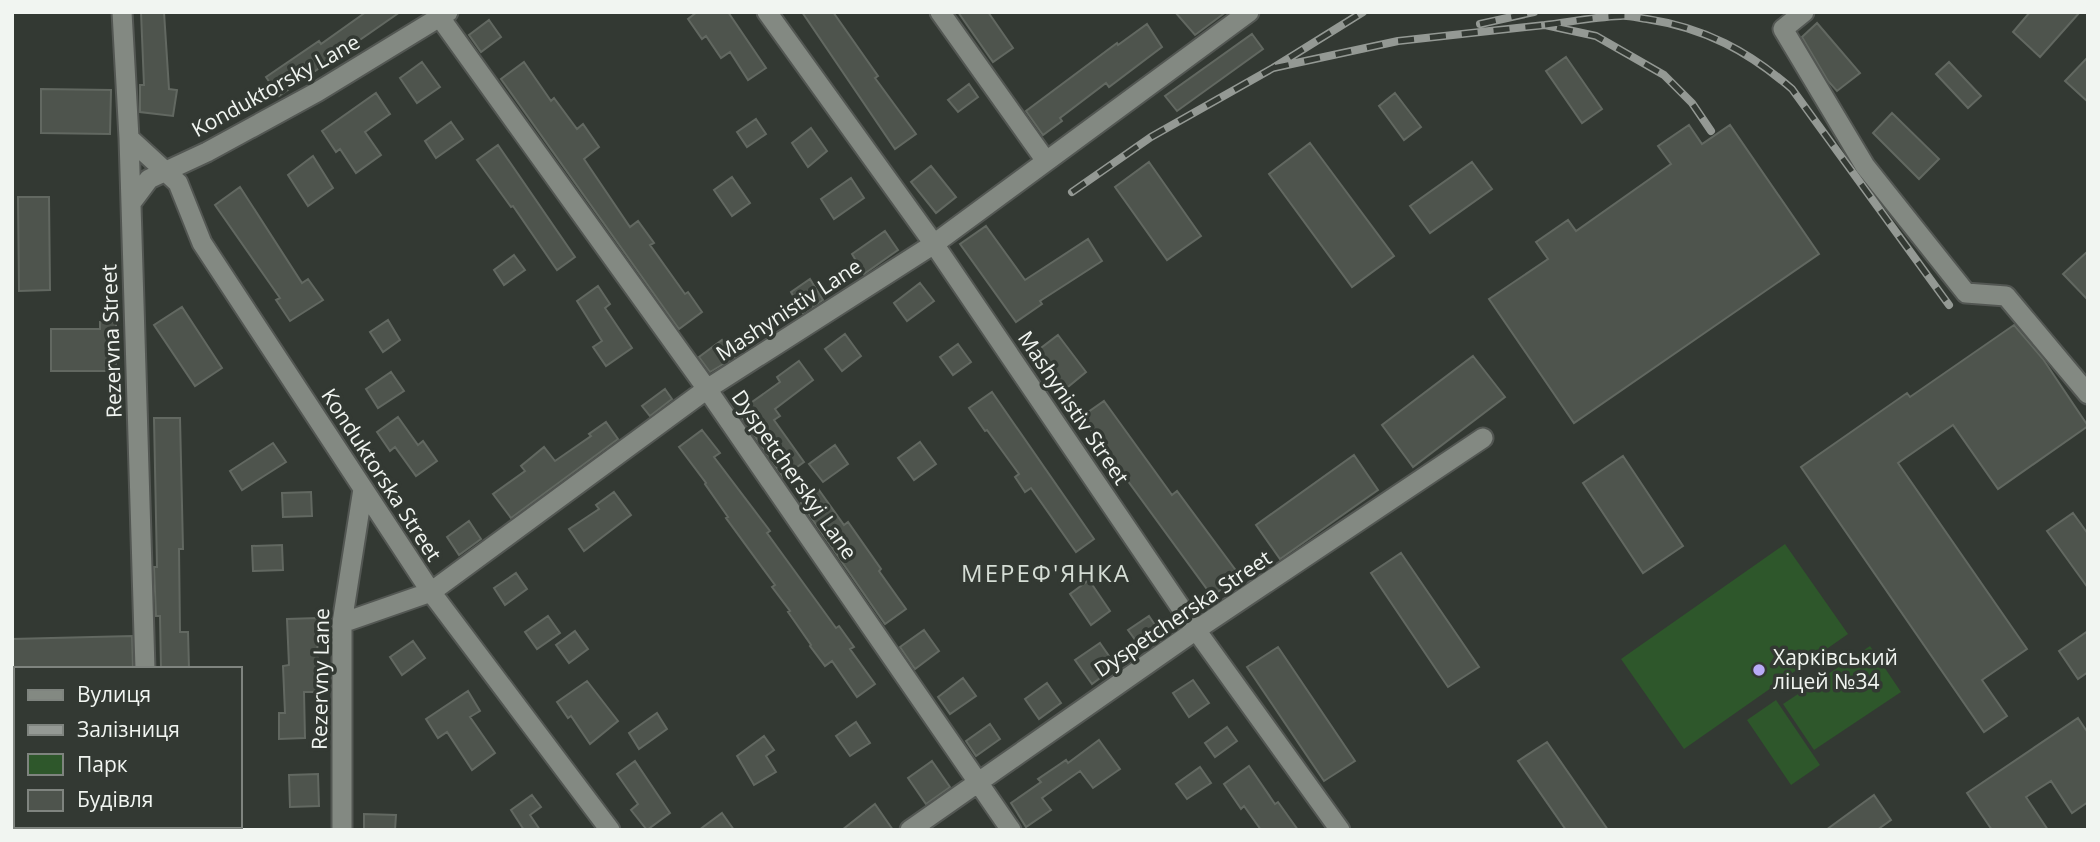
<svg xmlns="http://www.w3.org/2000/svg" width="2100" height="842" viewBox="0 0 2100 842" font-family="'Open Sans',sans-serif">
	<rect width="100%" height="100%" fill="#333933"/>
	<!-- green -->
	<path fill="#2e572b" d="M1785,544L1848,634L1684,749L1621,659Z
		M1870,646L1901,692L1814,750L1783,704Z
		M1776,700L1820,765L1791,785L1747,720Z"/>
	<!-- building -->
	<path fill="#4e544d" stroke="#626861" stroke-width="2" d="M141,12H164L169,89L177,90L173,116L140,112V85H144Z
		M366,12H400L279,96L266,77L319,41L321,44Z
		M697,12H728L766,68L748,80L730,52L721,58L706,36L702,39L688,19Z
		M802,12H833L878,76L875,78L916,134L895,149Z
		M958,12H988L1013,48L993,62Z
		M1175,12H1226L1195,35Z
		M2030,12H2080L2040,57L2013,32Z
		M489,20L501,37L481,52L469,35Z
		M1817,23L1860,73L1837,91L1828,81L1802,37Z
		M1147,24L1162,47L1109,87L1106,83L1060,118L1062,121L1043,135L1026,111L1117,43L1118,45Z
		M1252,34L1263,49L1177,111L1165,96Z
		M1566,57L1602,109L1582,123L1546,71Z
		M2088,57V102L2065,81Z
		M422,62L440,87L417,103L400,78Z
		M524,62L551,101L554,98L577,129L583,124L599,147L584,159L630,227L638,221L654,243L650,245L685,294L688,292L702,312L679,329L501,79Z
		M1949,62L1981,96L1968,108L1936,74Z
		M969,84L978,97L958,112L948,100Z
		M41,89L111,90L110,134L41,133Z
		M376,93L390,114L365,132L381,155L356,173L340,149L336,152L322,131Z
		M1395,93L1421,127L1404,140L1379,106Z
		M1892,113L1939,159L1919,179L1873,133Z
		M756,119L766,134L747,147L737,132Z
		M451,122L463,139L436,158L425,141Z
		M1689,125L1702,144L1730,125L1819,254L1574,423L1489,299L1548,259L1536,242L1568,220L1576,231L1671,164L1658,146Z
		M811,128L827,151L808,167L792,143Z
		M1310,143L1394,256L1352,287L1269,174Z
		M498,145L575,257L557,270L513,206L511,207L477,160Z
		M313,156L333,188L308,206L288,175Z
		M1149,162L1201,236L1167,260L1115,187Z
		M1472,162L1492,189L1430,233L1410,206Z
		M931,166L956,197L936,213L911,182Z
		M732,177L750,203L732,216L714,190Z
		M851,178L864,198L834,219L821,199Z
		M240,187L302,283L308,279L323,300L290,321L276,300L280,298L215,205Z
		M18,197H49L50,290L19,291Z
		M986,226L1025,280L1088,239L1102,261L1040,301L1042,304L1016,322L960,244Z
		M885,231L898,250L864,274L852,254Z
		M2088,251V300L2063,274Z
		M514,255L525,270L504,285L494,270Z
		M810,279L823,300L803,313L791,292Z
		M920,283L934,301L907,321L894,303Z
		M598,286L610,304L605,308L632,348L606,366L593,347L602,341L577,301Z
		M182,307L222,368L195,386L154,325Z
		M388,320L400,340L383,352L370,332Z
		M100,322H116V371H51V329H100Z
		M2014,325L2043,359L2088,426L1998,489L1953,425L1898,463L2027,649L1982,680L2007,716L1984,732L1801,467L1907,393L1910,397Z
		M845,334L861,356L842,371L825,349Z
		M1058,335L1086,372L1063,391L1033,354Z
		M722,340L735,357L710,372L699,357Z
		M958,344L971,362L953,375L940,357Z
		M1473,356L1505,397L1413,467L1382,425Z
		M799,361L813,380L775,409L780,416L774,420L804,462L783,477L738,412L780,382L777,377Z
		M391,372L404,391L378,408L366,389Z
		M665,389L672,399L650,416L642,406Z
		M992,392L1094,539L1076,552L1031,488L1025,492L1015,477L1019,474L987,430L985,431L969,408Z
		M1104,401L1172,495L1177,491L1240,576L1212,596L1081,417Z
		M398,417L418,445L423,441L437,461L416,476L395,447L390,451L377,432Z
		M154,418H180L183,549H179L180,632H188L189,669H161L160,616H156L154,567H157Z
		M606,422L618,439L511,518L493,494L525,471L521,466L544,447L555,461L591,436L589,434Z
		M702,430L720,453L714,457L770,531L767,533L836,628L839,626L854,647L850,649L875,684L857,697L832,661L825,666L810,646L811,645L788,612L790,611L772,587L775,585L726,518L728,517L705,484L706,483L679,447Z
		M920,442L936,464L914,480L898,458Z
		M273,443L286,462L242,490L230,471Z
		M835,445L848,464L823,482L809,464Z
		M1354,455L1378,490L1280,559L1256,525Z
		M1623,456L1683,546L1643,573L1583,483Z
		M819,490L844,525L848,522L881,569L879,571L906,609L885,624L801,503Z
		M311,492L312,516L283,517L282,493Z
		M614,492L631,515L584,551L569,529L599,509L596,505Z
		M2073,513L2088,534V588L2047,531Z
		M469,521L481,539L459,555L447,537Z
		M282,545L283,570L253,571L252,546Z
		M1401,553L1479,667L1448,687L1371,573Z
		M516,573L527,589L505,605L494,588Z
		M1089,580L1110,611L1091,625L1070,594Z
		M548,616L560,633L537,649L525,632Z
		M1149,616L1159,631L1139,645L1128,630Z
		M317,618L318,692H304L305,738L279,739V713H285L283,666L289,665L287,619Z
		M924,630L939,651L915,669L900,647Z
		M575,631L588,649L569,663L556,645Z
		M2088,631V672L2078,679L2059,651Z
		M132,636L133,669H12V639Z
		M413,641L425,658L402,675L390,657Z
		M1100,643L1116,666L1092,684L1075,660Z
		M1278,647L1355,761L1324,781L1247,667Z
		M963,678L976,696L950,714L938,697Z
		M1193,680L1209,703L1189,717L1173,693Z
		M587,681L618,721L590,744L571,716L568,718L557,702Z
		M1047,683L1061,703L1039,719L1025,699Z
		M468,691L480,711L470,717L495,753L472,770L447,732L438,738L426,719Z
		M657,713L667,729L639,749L629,733Z
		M2078,718L2088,733V802L2072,813L2051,781L2026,797L2048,830H1992L1967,793Z
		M856,722L870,743L850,756L836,736Z
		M990,724L1000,739L976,756L966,741Z
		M1227,727L1237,741L1215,757L1205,743Z
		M764,736L774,750L766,756L776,772L754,785L737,756Z
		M1099,740L1120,769L1093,788L1080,771L1042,798L1051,810L1026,827L1011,803L1041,782L1038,779L1066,760L1068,763Z
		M1547,742L1608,830H1566L1518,761Z
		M635,761L670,813L647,830L631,810L638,804L617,774Z
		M932,761L950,787L926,804L908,778Z
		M1249,766L1275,804L1278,802L1298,830H1261L1244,806L1241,809L1224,784Z
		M1200,767L1211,783L1187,799L1176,784Z
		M318,774L319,806L290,807L289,775Z
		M532,795L541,807L530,815L540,830H524L511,810Z
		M1874,795L1891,820L1877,830H1826Z
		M875,804L893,830H842Z
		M722,813L734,830H699Z
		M364,814L396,815L395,830H364Z"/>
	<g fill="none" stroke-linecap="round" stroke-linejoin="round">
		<defs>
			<path id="minor" d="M122,12L129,138L145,669
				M436,12L707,389L1011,830
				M767,12L934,244L1196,630L1340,830
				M940,12L1046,161
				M1804,12L1783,29L1865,166L1966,293L2006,296L2088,394
				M129,138L178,183L202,243L431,592L610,830
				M131,203L149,179L207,152L317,92L448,12
				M342,623L431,592L707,389L934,244L1249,12
				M150,826V830
				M342,830V623L363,489
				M910,830L1196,630L1483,438"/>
		</defs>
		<!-- minor casing -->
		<use href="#minor" stroke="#535753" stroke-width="23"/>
		<!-- minor -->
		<use href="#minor" stroke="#838982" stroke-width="19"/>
		<defs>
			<path id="rail" d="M1480,24L1534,12
				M1545,25C1569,22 1595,17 1620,16C1629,15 1638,18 1647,19C1705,28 1748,51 1792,89L1949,305
				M1273,68L1398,41L1545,25L1596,36L1664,75L1692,103L1711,131
				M1072,192L1151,137L1273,68L1363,12"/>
		</defs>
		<!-- rail casing -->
		<use href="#rail" stroke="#949994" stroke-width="8"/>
		<!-- rail -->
		<use href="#rail" stroke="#333933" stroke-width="5" stroke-dasharray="16" stroke-linecap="butt"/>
	</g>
	<!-- markers -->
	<circle fill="#b9abf7" stroke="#333933" stroke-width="2.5" cx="1759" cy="670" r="7"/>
	<g text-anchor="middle" stroke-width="7" stroke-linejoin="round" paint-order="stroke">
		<!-- street labels -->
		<g font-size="21" fill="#f1f5f1" stroke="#333933">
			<text transform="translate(276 86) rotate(-29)" y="7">Konduktorsky Lane</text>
			<text transform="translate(789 310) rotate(-33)" y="7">Mashynistiv Lane</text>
			<text transform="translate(112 341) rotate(-92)" y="7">Rezervna Street</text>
			<text transform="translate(1073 408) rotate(56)" y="7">Mashynistiv Street</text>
			<text transform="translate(381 475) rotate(57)" y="7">Konduktorska Street</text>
			<text transform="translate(794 475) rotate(55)" y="7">Dyspetcherskyi Lane</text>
			<text transform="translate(1183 614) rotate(-34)" y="7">Dyspetcherska Street</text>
			<text transform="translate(321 679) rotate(-89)" y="7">Rezervny Lane</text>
		</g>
		<!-- poi labels -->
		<g font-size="21" fill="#f1f5f1" stroke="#333933" text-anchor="start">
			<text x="1773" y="665">Харківський<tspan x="1773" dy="24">ліцей №34</tspan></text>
		</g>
		<!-- quarter labels -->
		<g font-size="24" letter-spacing="2" fill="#d5ddd5" stroke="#333933">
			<text x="1046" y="582">МЕРЕФ'ЯНКА</text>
		</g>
	</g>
	<!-- border -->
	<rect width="2100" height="842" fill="none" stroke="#f1f5f1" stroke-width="28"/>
	<!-- legend -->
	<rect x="14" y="667" width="228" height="161" fill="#333933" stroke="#7f847f" stroke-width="2"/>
	<rect x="28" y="690" width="35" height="10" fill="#838982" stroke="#7f847f" stroke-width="2"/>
	<text x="77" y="702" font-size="21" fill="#f1f5f1">Вулиця</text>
	<rect x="28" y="725" width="35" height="10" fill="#949994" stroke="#7f847f" stroke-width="2"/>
	<text x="77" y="737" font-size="21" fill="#f1f5f1">Залізниця</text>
	<rect x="28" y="754" width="35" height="21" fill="#2e572b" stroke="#7f847f" stroke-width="2"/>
	<text x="77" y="772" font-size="21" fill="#f1f5f1">Парк</text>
	<rect x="28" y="790" width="35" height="21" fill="#4e544d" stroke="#7f847f" stroke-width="2"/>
	<text x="77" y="807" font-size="21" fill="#f1f5f1">Будівля</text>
</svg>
